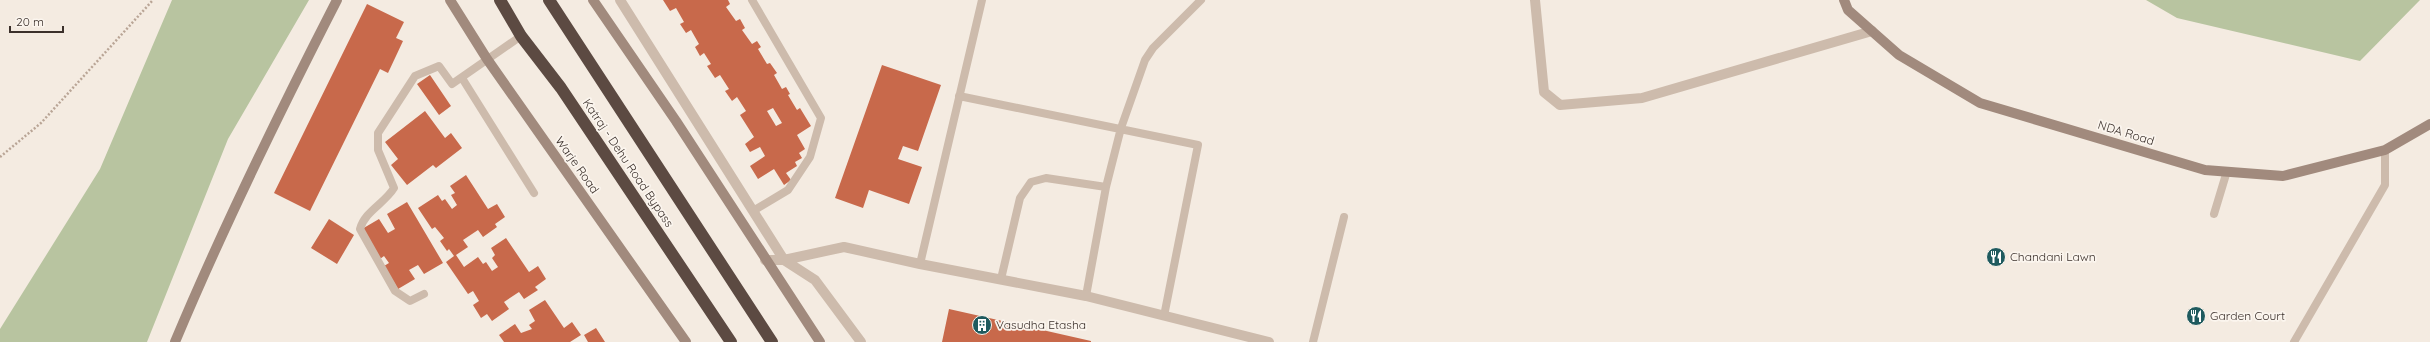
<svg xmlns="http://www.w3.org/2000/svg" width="2430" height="342" viewBox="0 0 2430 342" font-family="Quicksand,sans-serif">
	<rect width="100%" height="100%" fill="#f4ebe1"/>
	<!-- green -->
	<path fill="#b8c4a0" d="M172,0H309L228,139L147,342H0V329L100,169Z
		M2146,0H2420L2360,61L2177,18Z"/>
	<!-- building -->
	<path fill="#c8694b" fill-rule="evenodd" d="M663,0H728L730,4L726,7L736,21L740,19L745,28L742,30L752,44L757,41L761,47L758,49L767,64L770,63L777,73L774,75L782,89L786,87L790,94L788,95L797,110L800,108L811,126L797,135L805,149L799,153L802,158L795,162L797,166L786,173L791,180L784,185L774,169L758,179L750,166L765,156L760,147L750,152L745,144L754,137L740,115L746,111L737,97L732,101L725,91L729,89L720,75L715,78L707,66L711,64L704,53L700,56L695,47L699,44L691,30L686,33L680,24L684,22L676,8L670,11ZM773,108L782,123L776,126L767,111Z
		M367,4L404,22L396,38L403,41L388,73L380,69L310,211L274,193Z
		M882,65L941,85L918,151L903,146L898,159L922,167L909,204L869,190L863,208L835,198Z
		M430,75L451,106L439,115L417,84Z
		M425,111L445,138L451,133L462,148L436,168L433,165L407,185L391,165L398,159L385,142Z
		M466,175L488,209L497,204L505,217L495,224L497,227L483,237L478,230L463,240L468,247L456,255L464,267L478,257L483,264L486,262L492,271L498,267L492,258L495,255L491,248L506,238L529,272L538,266L546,279L535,287L538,290L524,299L519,292L504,302L509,309L492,321L487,314L481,318L473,305L479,301L473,291L468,294L446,262L454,256L449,249L447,251L440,241L444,238L435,227L432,229L418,208L438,195L442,201L445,199L452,209L457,205L451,195L455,193L450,186Z
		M407,202L443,263L424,274L418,265L409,270L415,279L398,289L384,266L389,263L384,256L380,259L362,229L379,219L388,233L395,229L387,214Z
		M329,219L354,235L337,264L311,248Z
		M545,300L564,328L572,322L581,335L570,342H504L499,335L515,324L521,333L532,329L529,325L535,321L529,310Z
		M949,309L1091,341V342H942Z
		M596,328L605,342H588L584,335Z"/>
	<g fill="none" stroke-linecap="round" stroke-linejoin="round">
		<!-- path -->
		<path stroke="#b9a596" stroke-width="2.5" stroke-dasharray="2 2" stroke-linecap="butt" d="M0,157L41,123L153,0"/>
		<!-- lane -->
		<path stroke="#cdbbac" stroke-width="8" d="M752,0L821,118L810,157L788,190L753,211
			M462,78L534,193
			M959,96L1198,145L1164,316
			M2214,214L2227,171
			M920,264L982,0
			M1001,279L1020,198L1031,182L1046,178L1106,187
			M424,294L410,301L395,291L360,229C365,211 384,204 394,188L378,150V133L415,76L439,66L452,84L521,36
			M1086,296L1106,187L1121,128L1145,60L1153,48L1201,0
			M1313,342L1344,217
			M2294,342L2385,185V150"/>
		<!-- street -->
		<path stroke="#cdbbac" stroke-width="10" d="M620,0L784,260H765
			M1535,0L1544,92L1560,105L1642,98L1872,31
			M784,260L844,247L920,264L1086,296L1269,342
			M784,260L815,280L861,342"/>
		<!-- secondary -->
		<path stroke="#a18a7d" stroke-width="10" d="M450,0L487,59L686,342
			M593,0L676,121L820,342
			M1844,0L1848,10L1899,55L1980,103L2205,170L2283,176L2385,150L2430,124
			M175,342C224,225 279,113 337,0"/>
		<!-- highway -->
		<path stroke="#5c4a42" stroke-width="12" d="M500,0L521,36L561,88L731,342
			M549,0L772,342"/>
	</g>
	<!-- icons -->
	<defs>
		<symbol id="restaurant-disc" viewBox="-11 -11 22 22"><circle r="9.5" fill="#1f5a5e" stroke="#fbf5ee"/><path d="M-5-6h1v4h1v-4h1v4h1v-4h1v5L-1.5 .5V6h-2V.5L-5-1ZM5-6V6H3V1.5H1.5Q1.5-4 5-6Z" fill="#fff"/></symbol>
		<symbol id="building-disc" viewBox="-11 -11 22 22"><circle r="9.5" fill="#1f5a5e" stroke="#fbf5ee"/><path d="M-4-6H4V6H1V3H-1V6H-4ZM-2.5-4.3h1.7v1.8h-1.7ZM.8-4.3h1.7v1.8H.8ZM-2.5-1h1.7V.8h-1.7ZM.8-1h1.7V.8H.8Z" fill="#fff"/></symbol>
	</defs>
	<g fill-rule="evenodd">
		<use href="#restaurant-disc" x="1985" y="246" width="22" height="22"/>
		<use href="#restaurant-disc" x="2185" y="305" width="22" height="22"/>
		<use href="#building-disc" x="971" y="314" width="22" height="22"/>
	</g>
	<g text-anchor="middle" stroke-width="3.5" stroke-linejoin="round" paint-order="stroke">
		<!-- street labels -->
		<g font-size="12" fill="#3b302b" stroke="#fbf5ee">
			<text transform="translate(2126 133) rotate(17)" y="4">NDA Road</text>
			<text transform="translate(628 163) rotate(56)" y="4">Katraj - Dehu Road Bypass</text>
			<text transform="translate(577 165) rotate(55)" y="4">Warje Road</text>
		</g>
		<!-- poi labels -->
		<g font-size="12" fill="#3b302b" stroke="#fbf5ee" text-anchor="start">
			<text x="2010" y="261">Chandani Lawn</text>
			<text x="2210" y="320">Garden Court</text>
			<text x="996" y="329">Vasudha Etasha</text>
		</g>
	</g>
	<!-- scale -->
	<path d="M10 26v6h53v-6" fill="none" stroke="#3b302b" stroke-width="2"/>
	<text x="16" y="26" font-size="12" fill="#3b302b" stroke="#fbf5ee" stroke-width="3" paint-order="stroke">20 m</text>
</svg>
